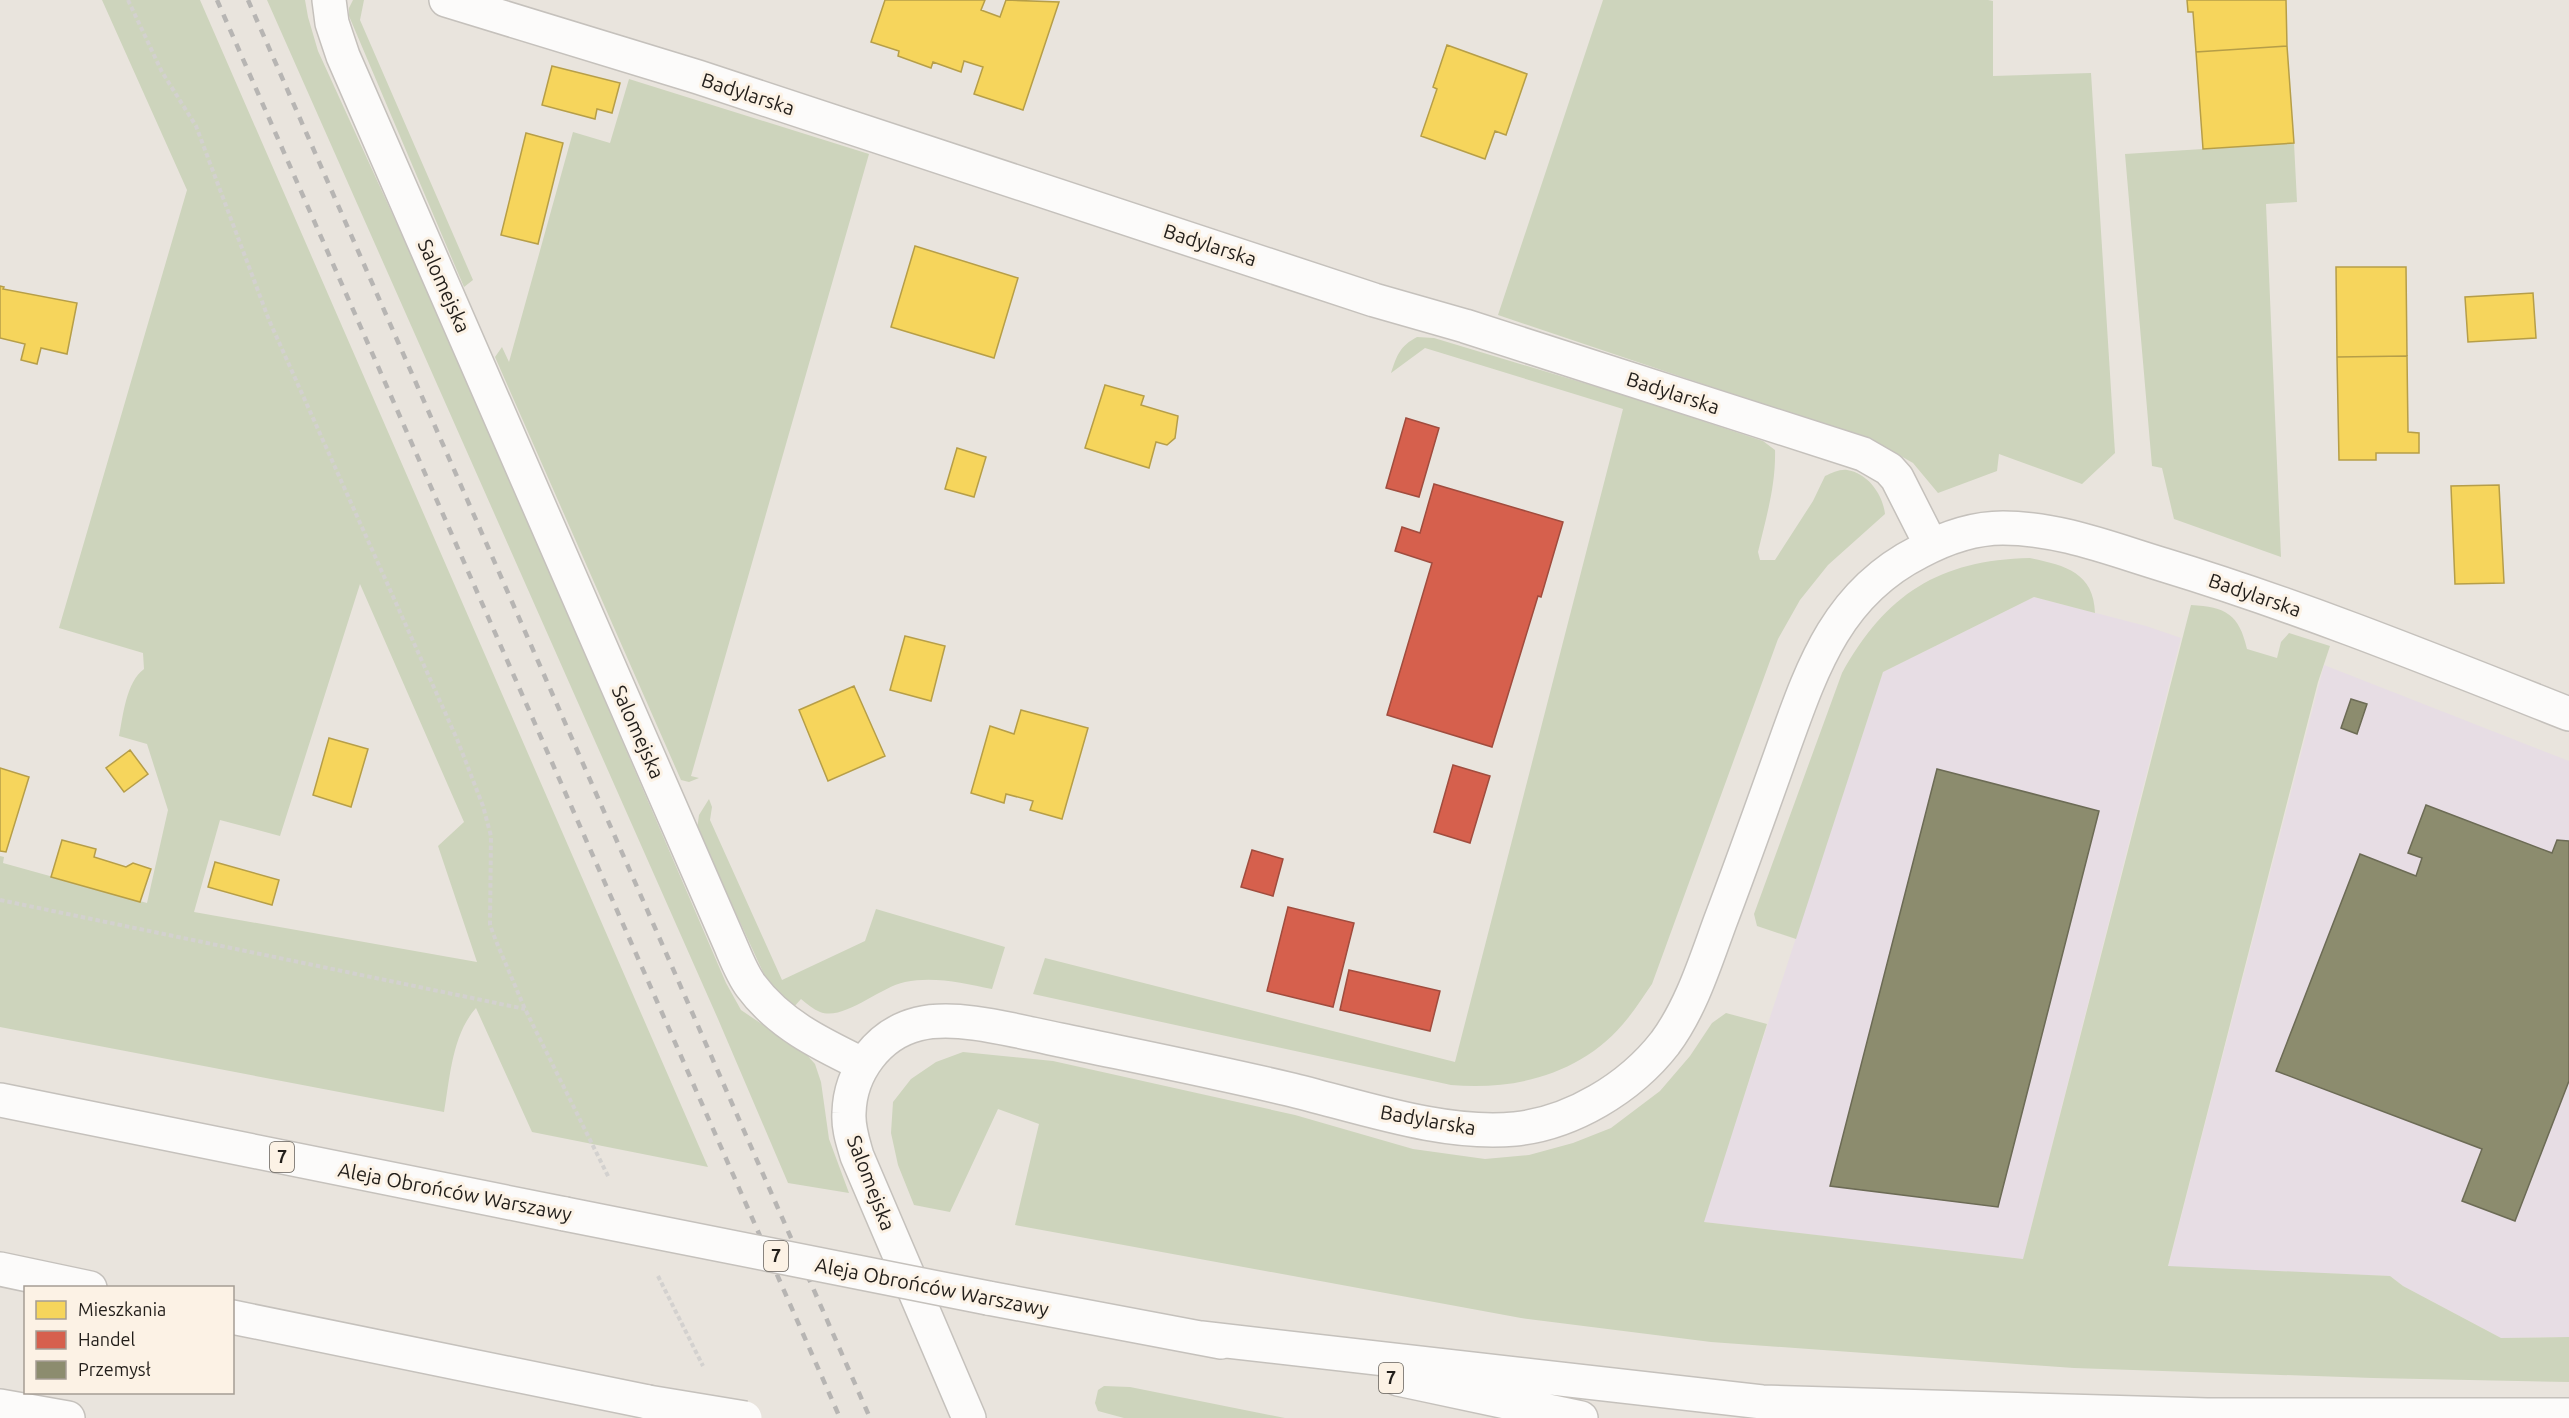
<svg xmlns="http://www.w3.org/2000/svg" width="2569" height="1418" viewBox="0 0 2569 1418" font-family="Ubuntu,sans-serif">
	<rect width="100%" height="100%" fill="#e9e4dd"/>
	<!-- industrial -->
	<path fill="#e7dde4" d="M2034,597L2146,626L2181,638L2023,1259L1703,1222L1883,672Z
		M2324,665L2569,761V1337L2501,1338L2403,1286L2390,1276L2168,1267Z"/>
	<!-- green -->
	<path fill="#cdd4bc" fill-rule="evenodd" d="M102,0H200L708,1167L532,1132L476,1008C452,1035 450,1078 444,1112L0,1027V856L4,857L3,863L147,903L168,810L147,744L119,736C123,716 126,682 144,669L143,653L59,628L187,190ZM360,584L464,822L438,846L477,962L194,912L220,820L280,836Z
		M267,0H305L308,17L318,51L454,349L726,983L741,1010L806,1054L815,1064L821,1082L829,1139L849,1193L788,1183L718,1019Z
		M353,0H364L360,20L473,280L464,287L349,16V8Z
		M1603,0H1988L1993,1V76L2091,73L2115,453L2082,484L1999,454L1997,471L1938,493L1913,463L1878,443L1498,315Z
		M629,79L869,154L691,776L699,778L689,782L681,780L495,357L502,347L509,362L573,132L610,143Z
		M2294,143L2297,202L2266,204L2281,557L2174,519L2162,468L2152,466L2125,154Z
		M1417,337L1434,338L1627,396L1763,441L1775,450C1776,485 1766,518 1758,552L1760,560H1775L1813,501L1825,476C1832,473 1840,469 1847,470C1868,473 1883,495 1885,514L1828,565L1800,600L1778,639L1652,984C1644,995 1637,1007 1628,1018C1585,1073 1517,1091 1451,1085L1033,994L1045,958L1455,1062L1623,409L1425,348L1391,373C1397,355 1400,346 1417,337Z
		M2030,558C2064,565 2094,572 2095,613L2034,597L1883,672L1796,939L1757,926L1754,914L1842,673C1886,594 1939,560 2030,558Z
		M2191,605C2226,607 2239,614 2247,649L2277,658L2281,642L2289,633L2330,646L2318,682L2168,1266L2390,1276L2403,1286L2501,1338L2569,1337V1382L2373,1378L2074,1368L1711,1342L1521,1318L1015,1225L1039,1124L998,1109L950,1212L914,1205L898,1165L891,1133L893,1102L911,1079L936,1062L963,1052L1053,1061L1295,1115L1413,1149L1485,1159L1529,1155L1573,1143L1611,1128L1660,1091L1690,1056L1712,1023L1726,1013L1767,1024L1704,1222L2023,1259Z
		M709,799L712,807L710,820L782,980L865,941L876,909L1005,947L992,989C963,983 934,976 905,982C878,988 844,1021 820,1012C813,1009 807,1004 801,999L793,1008L769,985L697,829L699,815Z
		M1104,1386L1130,1387L1285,1418H1124L1098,1411L1095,1403L1098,1390Z"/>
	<!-- homes -->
	<path fill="#f6d55c" stroke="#b69e48" stroke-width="1.5" d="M885,0H985L981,10L1000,17L1006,0L1059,2L1023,110L974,94L983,67L964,61L961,72L933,62L931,68L898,56L899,51L871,42Z
		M2187,0H2286L2287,46L2196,52L2193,12H2188Z
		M1447,45L1527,74L1506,135L1495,131L1485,159L1421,136L1437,89L1433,87Z
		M2287,46L2294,143L2203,149L2196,52Z
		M552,66L620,83L612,113L597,109L595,119L542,105Z
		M526,133L563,143L538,244L501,235Z
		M915,246L1018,278L994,358L891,327Z
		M2336,267H2406L2407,356L2337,357Z
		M0,286L4,287L3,289L77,303L67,354L41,348L37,364L21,360L25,344L0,338Z
		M2533,293L2536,338L2468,342L2465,297Z
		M2407,356L2408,432L2419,433V453H2376V460H2339L2337,357Z
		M1105,385L1144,396L1141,405L1178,416L1175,438L1167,445L1156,442L1149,468L1085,448Z
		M957,448L986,457L974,497L945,489Z
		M2499,485L2504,583L2455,584L2451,486Z
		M905,636L945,646L931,701L890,690Z
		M854,686L885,756L828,781L799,710Z
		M1021,710L1088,728L1062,819L1030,810L1033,801L1006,794L1004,803L971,793L990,726L1014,734Z
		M329,738L368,749L351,807L313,795Z
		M130,750L148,774L124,792L106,768Z
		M0,768L29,777L6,852L0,851Z
		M62,840L96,849L94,857L126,867L133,863L151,869L140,902L51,877Z
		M215,862L279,880L272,905L208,887Z"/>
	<!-- shops -->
	<path fill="#d6604d" stroke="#a04c3e" stroke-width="1.5" d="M1406,418L1439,428L1419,497L1386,488Z
		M1434,484L1563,522L1541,597L1538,596L1492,747L1387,715L1432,563L1395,551L1402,527L1420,533Z
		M1453,765L1490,776L1470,843L1434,832Z
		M1252,850L1283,859L1273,896L1241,887Z
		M1288,907L1354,923L1333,1007L1267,991Z
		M1349,970L1440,991L1430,1031L1340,1010Z"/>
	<!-- industry -->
	<path fill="#8c8c6e" stroke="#6c6b55" stroke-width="1.5" d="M2351,699L2367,704L2357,734L2341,728Z
		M1937,769L2099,811L1998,1207L1830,1186Z
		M2426,805L2552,853L2557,840L2569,841V1081L2515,1221L2462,1201L2482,1149L2276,1071L2360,854L2416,876L2422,858L2408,853Z"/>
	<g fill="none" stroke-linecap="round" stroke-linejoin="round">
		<defs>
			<path id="minor" d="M329,0L332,23L343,56L730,944C736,958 742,974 751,986C779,1024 821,1044 862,1064
				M446,0L698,77L1374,300L1465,326L1863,454L1889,469L1897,478L1931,545
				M0,1406L68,1418
				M969,1418L857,1156C853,1142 848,1128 849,1113C850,1072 878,1034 918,1024C959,1014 1019,1032 1060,1040C1136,1056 1212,1071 1288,1089C1359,1106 1442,1136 1515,1129C1572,1123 1630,1088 1665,1043C1691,1008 1705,963 1720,922C1742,864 1763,805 1784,746C1813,665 1838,593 1919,552C1945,538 1973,528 2003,528C2059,528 2111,549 2164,565C2302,607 2435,661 2569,714"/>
			<path id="primary" d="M0,1100L565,1214
				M0,1269L90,1288
				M988,1298L1221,1342
				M232,1317L648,1402
				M1201,1338L1762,1402L2207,1415H2569
				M1398,1379L1581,1418"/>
		</defs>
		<!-- minor casing -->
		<use href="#minor" stroke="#c5c1bc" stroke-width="36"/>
		<!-- primary casing -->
		<use href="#primary" stroke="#c5c1bc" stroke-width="36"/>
		<!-- path -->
		<path stroke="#d3d1cf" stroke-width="4" stroke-dasharray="4.5 3" stroke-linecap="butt" d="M128,0L162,72L196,126L269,320L457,739L483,806L491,836L490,925L496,941L525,1009L609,1178
			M0,900L525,1009
			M658,1276L703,1366"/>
		<!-- minor -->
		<use href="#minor" stroke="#fcfbfa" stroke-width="33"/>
		<!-- primary -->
		<use href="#primary" stroke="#fcfbfa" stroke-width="33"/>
		<!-- rail -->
		<path stroke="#b7b5b3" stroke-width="4.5" stroke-dasharray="8 8" stroke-linecap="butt" d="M217,0L840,1418
			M248,0L870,1418"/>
		<defs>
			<path id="primary-bridge" d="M565,1214L988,1298
				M648,1402L745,1418"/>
		</defs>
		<!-- primary-bridge casing -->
		<use href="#primary-bridge" stroke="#c5c1bc" stroke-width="36" stroke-linecap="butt"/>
		<!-- primary-bridge -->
		<use href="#primary-bridge" stroke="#fcfbfa" stroke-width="33"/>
	</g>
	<g text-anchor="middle" stroke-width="6" stroke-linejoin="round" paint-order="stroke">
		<!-- shield labels -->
		<g fill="#fcf2e5" stroke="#635e57" stroke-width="1.5">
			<rect x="270" y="1142" width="24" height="30" rx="4.5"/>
			<rect x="764" y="1241" width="24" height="30" rx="4.5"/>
			<rect x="1379" y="1363" width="24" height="30" rx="4.5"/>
		</g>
		<g font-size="18" font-weight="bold" fill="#221e1a">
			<text x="282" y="1163">7</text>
			<text x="776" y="1262">7</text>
			<text x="1391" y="1384">7</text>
		</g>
		<!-- street labels -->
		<g font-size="20" fill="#221e1a" stroke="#fcf2e5">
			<text transform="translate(748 94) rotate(18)" y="7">Badylarska</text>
			<text transform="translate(1210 245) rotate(18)" y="7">Badylarska</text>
			<text transform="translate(444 286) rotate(66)" y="7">Salomejska</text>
			<text transform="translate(1673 393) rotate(18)" y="7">Badylarska</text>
			<text transform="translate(2255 595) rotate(19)" y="7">Badylarska</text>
			<text transform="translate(638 732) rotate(66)" y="7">Salomejska</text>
			<text transform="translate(1428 1120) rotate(10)" y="7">Badylarska</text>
			<text transform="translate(871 1183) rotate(69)" y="7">Salomejska</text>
			<text transform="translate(455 1192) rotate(11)" y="7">Aleja Obrońców Warszawy</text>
			<text transform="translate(932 1287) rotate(11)" y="7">Aleja Obrońców Warszawy</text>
		</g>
	</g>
	<!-- legend -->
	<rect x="24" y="1286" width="210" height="108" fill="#fcf2e5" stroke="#a59d94" stroke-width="1.5"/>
	<rect x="36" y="1301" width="30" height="18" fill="#f6d55c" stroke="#a59d94" stroke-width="1.5"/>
	<text x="78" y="1316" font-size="18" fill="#221e1a">Mieszkania</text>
	<rect x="36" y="1331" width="30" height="18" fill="#d6604d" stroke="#a59d94" stroke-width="1.5"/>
	<text x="78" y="1346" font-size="18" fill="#221e1a">Handel</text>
	<rect x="36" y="1361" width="30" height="18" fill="#8c8c6e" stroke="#a59d94" stroke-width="1.5"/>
	<text x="78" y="1376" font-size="18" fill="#221e1a">Przemysł</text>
</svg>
